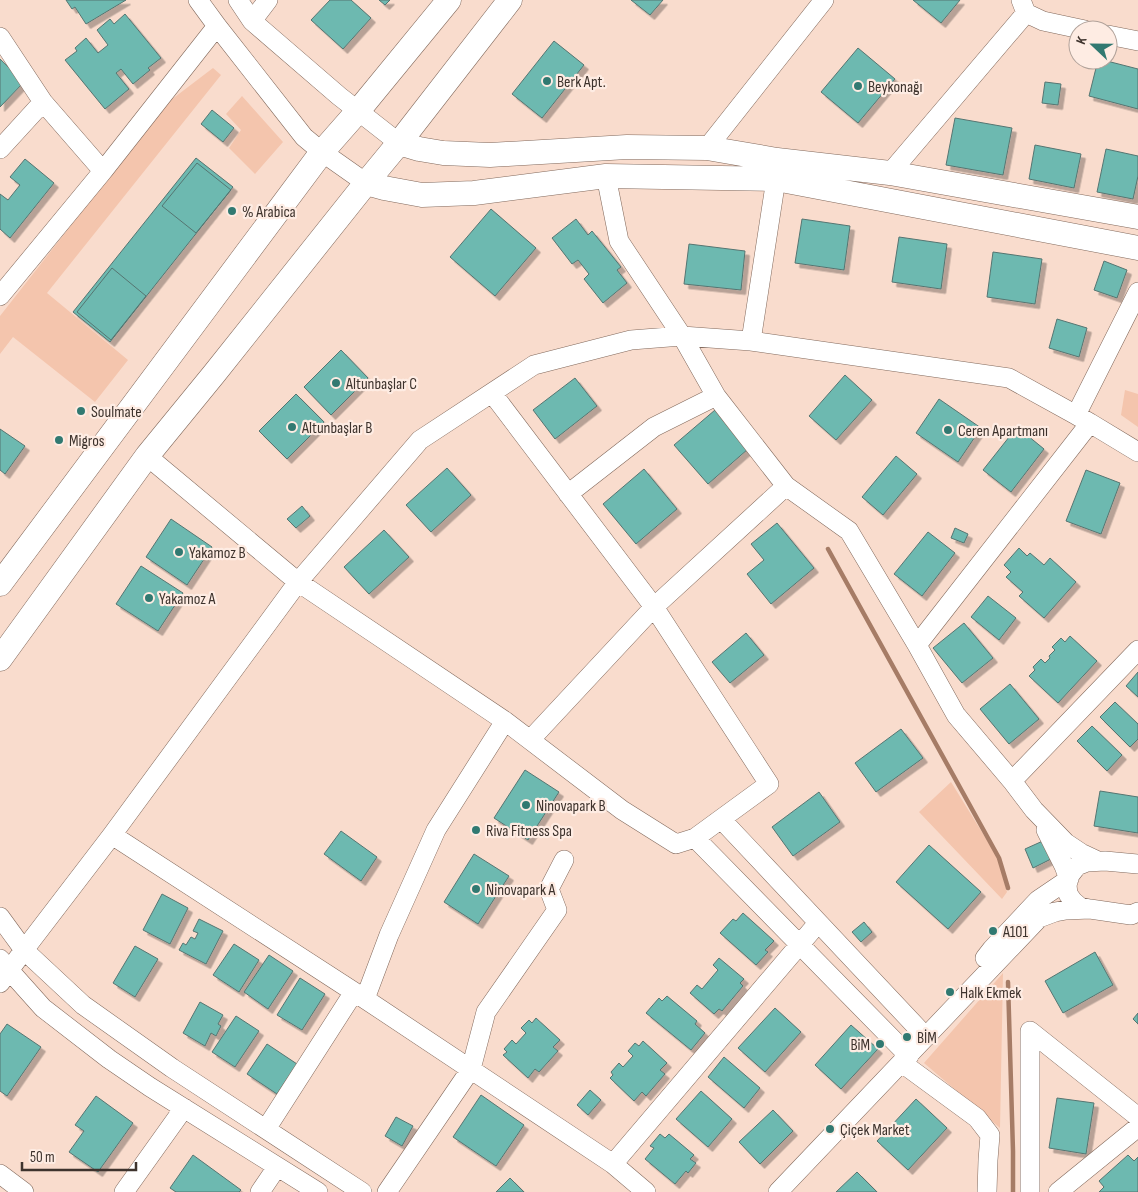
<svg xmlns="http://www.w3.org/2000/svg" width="1138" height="1192" viewBox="0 0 1138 1192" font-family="'Sofia Sans Condensed',sans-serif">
	<defs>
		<filter id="shadow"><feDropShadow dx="4.5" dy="4.5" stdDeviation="0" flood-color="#0004"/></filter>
	</defs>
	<rect width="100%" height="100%" fill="#f9dccd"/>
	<!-- green -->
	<path fill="#f4c5ad" d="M213,68L221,75L47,293L128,360L95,402L13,337L0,354V316L167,103Z
		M242,96L283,142L255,174L229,148L241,130L226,114Z
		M1125,390L1138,394V427L1121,415Z
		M951,782L998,858L1007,892L1002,899L919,812Z
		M1003,973L1000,1128L924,1063Z"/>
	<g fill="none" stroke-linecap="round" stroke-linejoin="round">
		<!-- stream -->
		<path stroke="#a67c66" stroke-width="4.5" d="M828,549L999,858L1008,888
			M1008,982L1013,1151V1192"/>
	</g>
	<!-- building -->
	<path fill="#6db9b0" stroke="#557571" filter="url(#shadow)" d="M66,0H126L86,24L75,7L72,9Z
		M330,0H351L371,18L343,49L311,20Z
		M379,0H390L385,5Z
		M631,0H663L650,15Z
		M913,0H960L941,23Z
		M125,14L161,58L148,68L150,70L133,84L121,69L116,73L129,89L105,109L65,60L77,51L75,48L86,38L98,53L108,45L97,30L110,19L114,24Z
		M554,41L584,65L542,118L512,94Z
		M858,48L895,79L858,123L821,92Z
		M0,59L24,82L0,107Z
		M1098,60H1103L1138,69V109L1089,96Z
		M1045,82L1061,84L1058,105L1042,103Z
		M212,110L234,128L223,142L201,124Z
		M955,118L1012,128L1003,175L946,165Z
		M1035,145L1081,154L1074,188L1029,179Z
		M1106,149L1138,156V176L1133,199L1097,192Z
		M196,158L233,187L110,342L73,312Z
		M25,159L54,183L10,238L0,229V194L8,200L20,185L10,177Z
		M197,163L231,190L196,233L162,206Z
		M491,209L536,248L495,296L450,257Z
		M576,219L588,235L592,231L621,267L617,270L627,283L603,303L584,279L589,274L578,260L572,264L552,238Z
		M802,219L850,226L844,270L795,263Z
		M899,237L947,244L941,289L892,282Z
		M689,244L745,251L741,290L684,284Z
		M993,252L1042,259L1035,304L987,297Z
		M1104,261L1127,270L1117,298L1094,290Z
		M112,268L146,296L111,340L77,312Z
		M1057,319L1087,328L1079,357L1049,348Z
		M341,350L368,378L331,415L304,387Z
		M845,375L872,400L836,440L809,416Z
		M575,378L597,406L555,439L533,410Z
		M296,394L324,422L287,459L259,431Z
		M939,399L981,428L958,462L916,433Z
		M715,410L748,449L708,484L674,445Z
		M1017,427L1044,449L1011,492L983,470Z
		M0,429L25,446L5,474L0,470Z
		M896,456L917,474L883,515L862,497Z
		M447,468L471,495L431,532L406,505Z
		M644,469L677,509L636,544L603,504Z
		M1086,470L1120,483L1101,534L1066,521Z
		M302,506L310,516L296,528L287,519Z
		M171,519L212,547L187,585L146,557Z
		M777,523L814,568L771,604L747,574L764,560L751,544Z
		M955,528L968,534L964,543L951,538Z
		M384,530L409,557L369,594L344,567Z
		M928,532L955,553L922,596L894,574Z
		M1019,548L1027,556L1030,553L1044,565L1050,558L1076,582L1044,618L1019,596L1023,592L1006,577L1011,572L1004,565Z
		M141,566L183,593L158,631L116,604Z
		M988,596L1016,618L999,640L971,617Z
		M964,623L993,658L962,683L933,648Z
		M746,633L764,655L730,683L712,662Z
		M1070,636L1097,661L1058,703L1029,676L1035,670L1033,667L1041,659L1045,663L1050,658L1049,656L1055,650L1052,647L1061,638L1065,642Z
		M1138,672V697L1126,686Z
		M1010,684L1039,719L1009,744L980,709Z
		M1115,702L1138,724V739L1130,747L1100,717Z
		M1092,726L1122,755L1107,771L1077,741Z
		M901,729L923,758L876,792L855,763Z
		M525,770L559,792L528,840L494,818Z
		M1100,791L1138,797V833L1094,826Z
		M819,792L840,822L793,856L772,827Z
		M341,831L377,857L361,881L324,854Z
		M1045,840L1053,858L1033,868L1025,849Z
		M929,845L981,892L948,929L896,882Z
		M474,854L509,876L478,924L444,902Z
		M162,894L188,908L170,944L143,930Z
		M743,913L774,941L765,950L768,952L756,965L720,933L733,919L736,921Z
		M199,919L223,931L206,964L179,950L183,943L186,945L191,937L195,939L198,933L193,931Z
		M864,922L872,932L861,942L852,932Z
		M234,944L259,960L239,992L213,975Z
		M135,946L158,959L135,997L113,983Z
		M1095,952L1113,985L1063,1013L1045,981Z
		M269,955L293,971L268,1009L244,992Z
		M719,958L744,979L740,983L743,986L722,1011L719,1009L714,1014L690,993L697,985L702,989L718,970L713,965Z
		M300,978L325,994L302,1030L277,1015Z
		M667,996L697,1021L695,1024L705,1033L691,1050L646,1013L659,998L662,1001Z
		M200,1002L223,1015L218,1024L221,1026L216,1036L211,1033L205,1046L183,1033Z
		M775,1008L801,1032L765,1072L738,1048Z
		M1138,1013V1024L1133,1019Z
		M236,1016L259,1031L235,1067L212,1052Z
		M536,1018L560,1040L553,1047L558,1051L539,1072L535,1069L528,1078L503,1055L507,1052L504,1049L512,1040L516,1044L526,1033L521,1028L529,1020L532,1023Z
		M7,1024L41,1047L7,1096L0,1091V1034Z
		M851,1025L878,1049L841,1089L815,1065Z
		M643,1041L667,1063L660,1070L665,1074L646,1096L642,1092L634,1101L610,1078L613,1075L611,1072L619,1063L623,1067L633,1056L628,1051L635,1043L639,1046Z
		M267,1044L297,1064L277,1094L247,1074Z
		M724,1057L760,1088L744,1108L708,1077Z
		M590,1090L601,1100L588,1115L577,1105Z
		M701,1091L732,1119L708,1147L676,1119Z
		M481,1095L524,1125L496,1166L453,1137Z
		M96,1096L133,1123L98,1172L69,1152L84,1131L75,1125Z
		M1057,1098L1094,1103L1086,1154L1049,1148Z
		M916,1099L947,1128L908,1170L877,1141Z
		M773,1110L793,1131L760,1164L739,1142Z
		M396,1117L413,1126L402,1146L385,1136Z
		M660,1134L665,1138L669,1134L694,1155L690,1159L696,1163L688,1173L686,1171L675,1184L645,1159L654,1148L650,1146Z
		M193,1155L241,1190L239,1192H176L170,1188Z
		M1128,1155L1134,1161L1138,1157V1192H1099L1104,1187L1099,1181Z
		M857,1172L877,1192H836Z
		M510,1178L524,1192H496Z"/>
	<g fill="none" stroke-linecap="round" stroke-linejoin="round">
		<defs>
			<path id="minor" d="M198,0L217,26L304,137L322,152L366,183
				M238,0L252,21L339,96L399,143
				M1021,0L1026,13L1043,21L1085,30
				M252,21L268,0
				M1108,35L1138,41
				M0,37L43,102L103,171
				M707,148L824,0
				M0,149L43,102
				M890,173L1026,13
				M606,176L619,241L682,336L716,396L786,486L849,531L917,645L956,715L1012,781L1034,810L1066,843L1081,853L1098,861
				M776,179L751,341L1009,378L1076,415
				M0,296L103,171L217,26
				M492,393L654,607L786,486
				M1090,423L1138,452
				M147,456L298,582L505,721L622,810L676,844L695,838L721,819L926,1037
				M568,494L654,427L716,396
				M917,645L1090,423L1076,415L1138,292
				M530,740L654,607L769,784L721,819
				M1012,781L1138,650
				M112,835L365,999L613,1164L646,1192
				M695,838L909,1056
				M1138,864L1105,861L1087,862L1077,866L1070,875L1067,885L1068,894L1073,901L1080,907L1090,909L1131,915L1138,912
				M0,917L24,950L83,1005L172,1068L362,1192
				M985,958L992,949L1038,900L1069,879L1064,866L1046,830
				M0,959L9,970L43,1008L109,1059L150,1087L318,1192
				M0,983L24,950L112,835L298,582L420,440L534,365L631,340L682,336L751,341
				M365,999L389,935L436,830L505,721
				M1030,1031V1192
				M1030,1031L1138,1117
				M902,1063L977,1118L990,1135L988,1160L987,1192
				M266,1129L354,992
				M613,1164L818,923
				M0,1174L24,1192
				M124,1192L184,1108
				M260,1192L277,1167
				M387,1192L471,1069L486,1012L557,910L549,889L564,860
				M778,1192L1039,918L1055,912L1066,910L1090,909
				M1058,1192L1138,1127"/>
			<path id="major" d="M399,143L419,149L443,153L490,155L627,147L707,148L777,160L890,173L1138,217
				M366,183L384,188L422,195L474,193L606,176L776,179L1138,248
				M0,584L322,152L358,111L449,0
				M0,659L147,456L214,374L366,183L399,143L510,0"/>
		</defs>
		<!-- minor casing -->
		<use href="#minor" stroke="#82695c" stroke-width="20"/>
		<!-- major casing -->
		<use href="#major" stroke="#82695c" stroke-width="25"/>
		<!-- minor -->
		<use href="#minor" stroke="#fff" stroke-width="19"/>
		<!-- major -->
		<use href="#major" stroke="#fff" stroke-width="24"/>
	</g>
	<!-- markers -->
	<g fill="#317971" stroke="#feece3" stroke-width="2">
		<circle cx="547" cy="81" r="5"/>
		<circle cx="858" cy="86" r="5"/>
		<circle cx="232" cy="211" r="5"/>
		<circle cx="336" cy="383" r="5"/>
		<circle cx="81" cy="411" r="5"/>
		<circle cx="292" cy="427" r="5"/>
		<circle cx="948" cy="430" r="5"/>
		<circle cx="59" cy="440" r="5"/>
		<circle cx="179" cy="552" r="5"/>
		<circle cx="149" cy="598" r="5"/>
		<circle cx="526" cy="805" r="5"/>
		<circle cx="476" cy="830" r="5"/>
		<circle cx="476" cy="889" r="5"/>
		<circle cx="993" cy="931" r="5"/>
		<circle cx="950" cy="992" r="5"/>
		<circle cx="907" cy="1037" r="5"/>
		<circle cx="880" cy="1044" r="5"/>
		<circle cx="830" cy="1129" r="5"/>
	</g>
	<g text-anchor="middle" stroke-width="4.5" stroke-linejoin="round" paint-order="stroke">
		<!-- poi labels -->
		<g font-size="16" fill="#3e332d" stroke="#feece3" text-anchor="start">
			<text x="557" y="87">Berk Apt.</text>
			<text x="868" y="92">Beykonağı</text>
			<text x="242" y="217">% Arabica</text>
			<text x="346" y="389">Altunbaşlar C</text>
			<text x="91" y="417">Soulmate</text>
			<text x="302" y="433">Altunbaşlar B</text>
			<text x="958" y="436">Ceren Apartmanı</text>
			<text x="69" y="446">Migros</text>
			<text x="189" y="558">Yakamoz B</text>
			<text x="159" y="604">Yakamoz A</text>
			<text x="536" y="811">Ninovapark B</text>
			<text x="486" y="836">Riva Fitness Spa</text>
			<text x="486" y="895">Ninovapark A</text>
			<text x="1003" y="937">A101</text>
			<text x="960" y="998">Halk Ekmek</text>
			<text x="917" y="1043">BİM</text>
			<text x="870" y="1050" text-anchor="end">BiM</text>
			<text x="840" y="1135">Çiçek Market</text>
		</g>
	</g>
	<!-- north arrow -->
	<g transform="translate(1093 45) rotate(292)"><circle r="24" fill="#feece3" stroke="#b1a29a"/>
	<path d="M0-4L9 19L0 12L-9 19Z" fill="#317971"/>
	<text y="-8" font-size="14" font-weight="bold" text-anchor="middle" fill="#3e332d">K</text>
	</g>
	<!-- scale -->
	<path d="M22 1162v8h114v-8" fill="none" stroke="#3e332d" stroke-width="2.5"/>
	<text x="30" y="1162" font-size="15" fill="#3e332d" stroke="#feece3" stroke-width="4" paint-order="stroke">50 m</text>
</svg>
